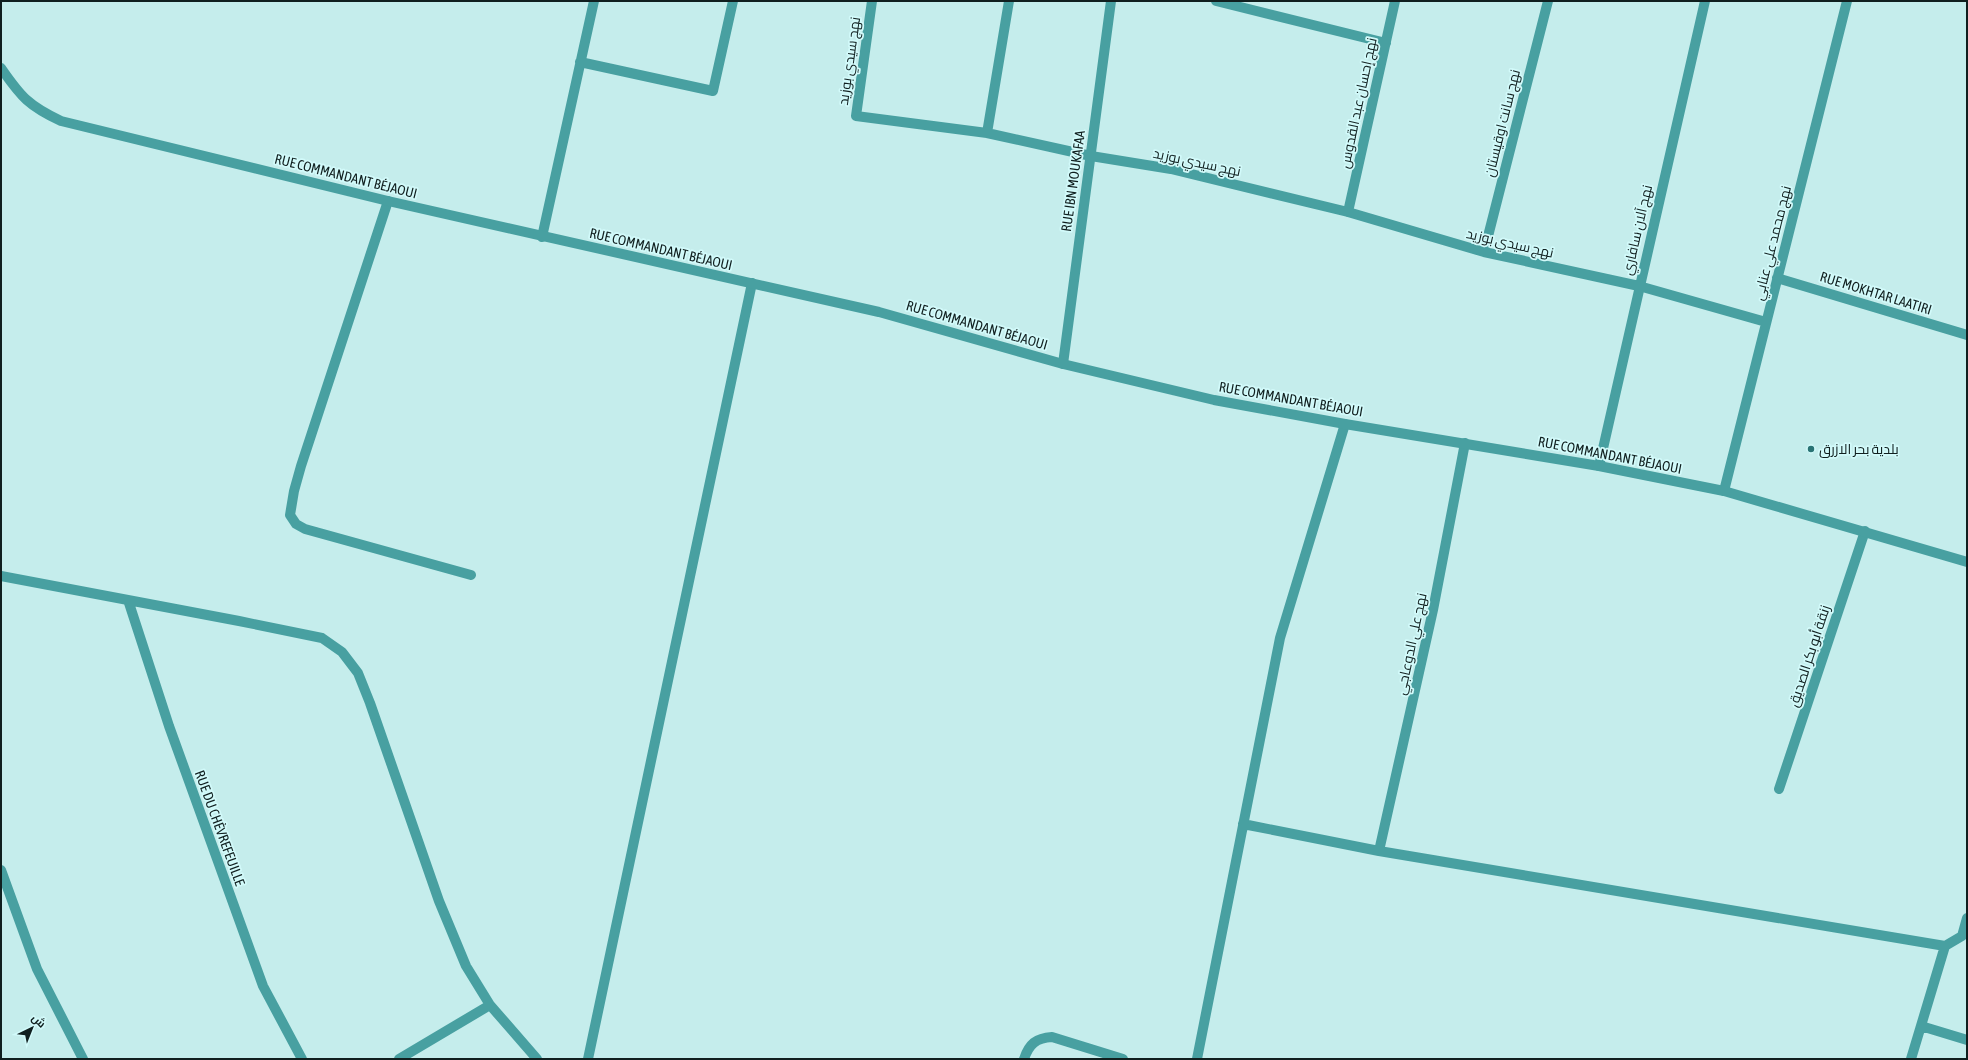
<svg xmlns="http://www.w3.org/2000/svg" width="1968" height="1060" viewBox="0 0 1968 1060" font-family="'Asap Condensed',Cairo,sans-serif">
	<rect width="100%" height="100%" fill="#c5edec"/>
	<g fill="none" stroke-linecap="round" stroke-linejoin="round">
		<!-- minor -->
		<path stroke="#48a0a1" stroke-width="10" d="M872,1L856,116L987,133L1091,156L1171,169L1348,212L1484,252L1639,286L1766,322
			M1216,1L1386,43
			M580,62L713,91L733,1
			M987,133L1009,1
			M388,201L301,466L294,491L290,515L296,524L305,529L471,575
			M1348,212L1395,1
			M542,237L594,1
			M1484,252L1548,1
			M1777,278L1967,335
			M1063,364L1111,1
			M1599,466L1705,1
			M1724,491L1847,1
			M1,576L239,621L322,638L342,652L358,673L370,703L439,901L466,966L490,1005L537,1059
			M128,600L169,726L263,986L302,1059
			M1779,789L1865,531
			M1243,824L1379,851L1945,946
			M1379,851L1433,610L1465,443
			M1,870L37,969L83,1059
			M1921,1026L1967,1040
			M399,1059L490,1005
			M588,1059L752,283
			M1024,1059C1029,1044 1036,1038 1052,1037L1123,1059
			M1197,1059L1280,638L1345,424
			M1911,1059L1945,946L1962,936L1967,918"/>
		<!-- tertiary -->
		<path stroke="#48a0a1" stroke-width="10" d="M1,68C21,97 29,106 61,121L388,201L879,312L1063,364L1214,400L1345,424L1599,466L1724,491L1967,562"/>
	</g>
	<!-- markers -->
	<circle fill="#297374" stroke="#d2fafa" stroke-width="1.5" cx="1811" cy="449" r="4"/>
	<g text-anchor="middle" stroke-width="3.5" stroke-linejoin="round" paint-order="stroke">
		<!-- street labels -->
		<g font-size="14" fill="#101f1f" stroke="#d2fafa">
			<text transform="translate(849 61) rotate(-82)" y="5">نهج سيدي بوزيد</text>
			<text transform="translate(1358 103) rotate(-78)" y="5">نهج إحسان عبد القدوس</text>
			<text transform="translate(1502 123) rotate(-76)" y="5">نهج سانت اوقيستان</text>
			<text transform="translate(1197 162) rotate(12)" y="5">نهج سيدي بوزيد</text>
			<text transform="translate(346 176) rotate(14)" y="5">RUE COMMANDANT BÉJAOUI</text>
			<text transform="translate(1073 181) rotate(-82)" y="5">RUE IBN MOUKAFAA</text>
			<text transform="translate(1637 230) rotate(-77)" y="5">نهج آلان سافاري</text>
			<text transform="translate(1510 243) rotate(13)" y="5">نهج سيدي بوزيد</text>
			<text transform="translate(1772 243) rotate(-76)" y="5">نهج محمد علي عنابي</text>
			<text transform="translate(661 249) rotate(13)" y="5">RUE COMMANDANT BÉJAOUI</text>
			<text transform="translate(1876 293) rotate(17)" y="5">RUE MOKHTAR LAATIRI</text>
			<text transform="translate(977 325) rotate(16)" y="5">RUE COMMANDANT BÉJAOUI</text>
			<text transform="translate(1291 399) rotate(10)" y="5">RUE COMMANDANT BÉJAOUI</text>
			<text transform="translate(1610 455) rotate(11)" y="5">RUE COMMANDANT BÉJAOUI</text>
			<text transform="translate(1411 644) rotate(-78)" y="5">نهج علي الدوعاجي</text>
			<text transform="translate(1809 656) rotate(-72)" y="5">زنقة أبو بكر الصديق</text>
			<text transform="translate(220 828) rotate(70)" y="5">RUE DU CHÈVREFEUILLE</text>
		</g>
		<!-- poi labels -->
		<g font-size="14" fill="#101f1f" stroke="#d2fafa" text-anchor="start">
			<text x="1819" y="454">بلدية بحر الازرق</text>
		</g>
	</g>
	<!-- border -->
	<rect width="1968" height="1060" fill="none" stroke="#101f1f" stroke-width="4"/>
	<!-- north arrow -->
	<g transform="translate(32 1028) rotate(43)" stroke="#d2fafa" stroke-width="3" paint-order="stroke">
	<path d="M0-3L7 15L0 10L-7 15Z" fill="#101f1f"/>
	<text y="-6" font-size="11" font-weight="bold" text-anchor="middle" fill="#101f1f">ش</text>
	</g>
</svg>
